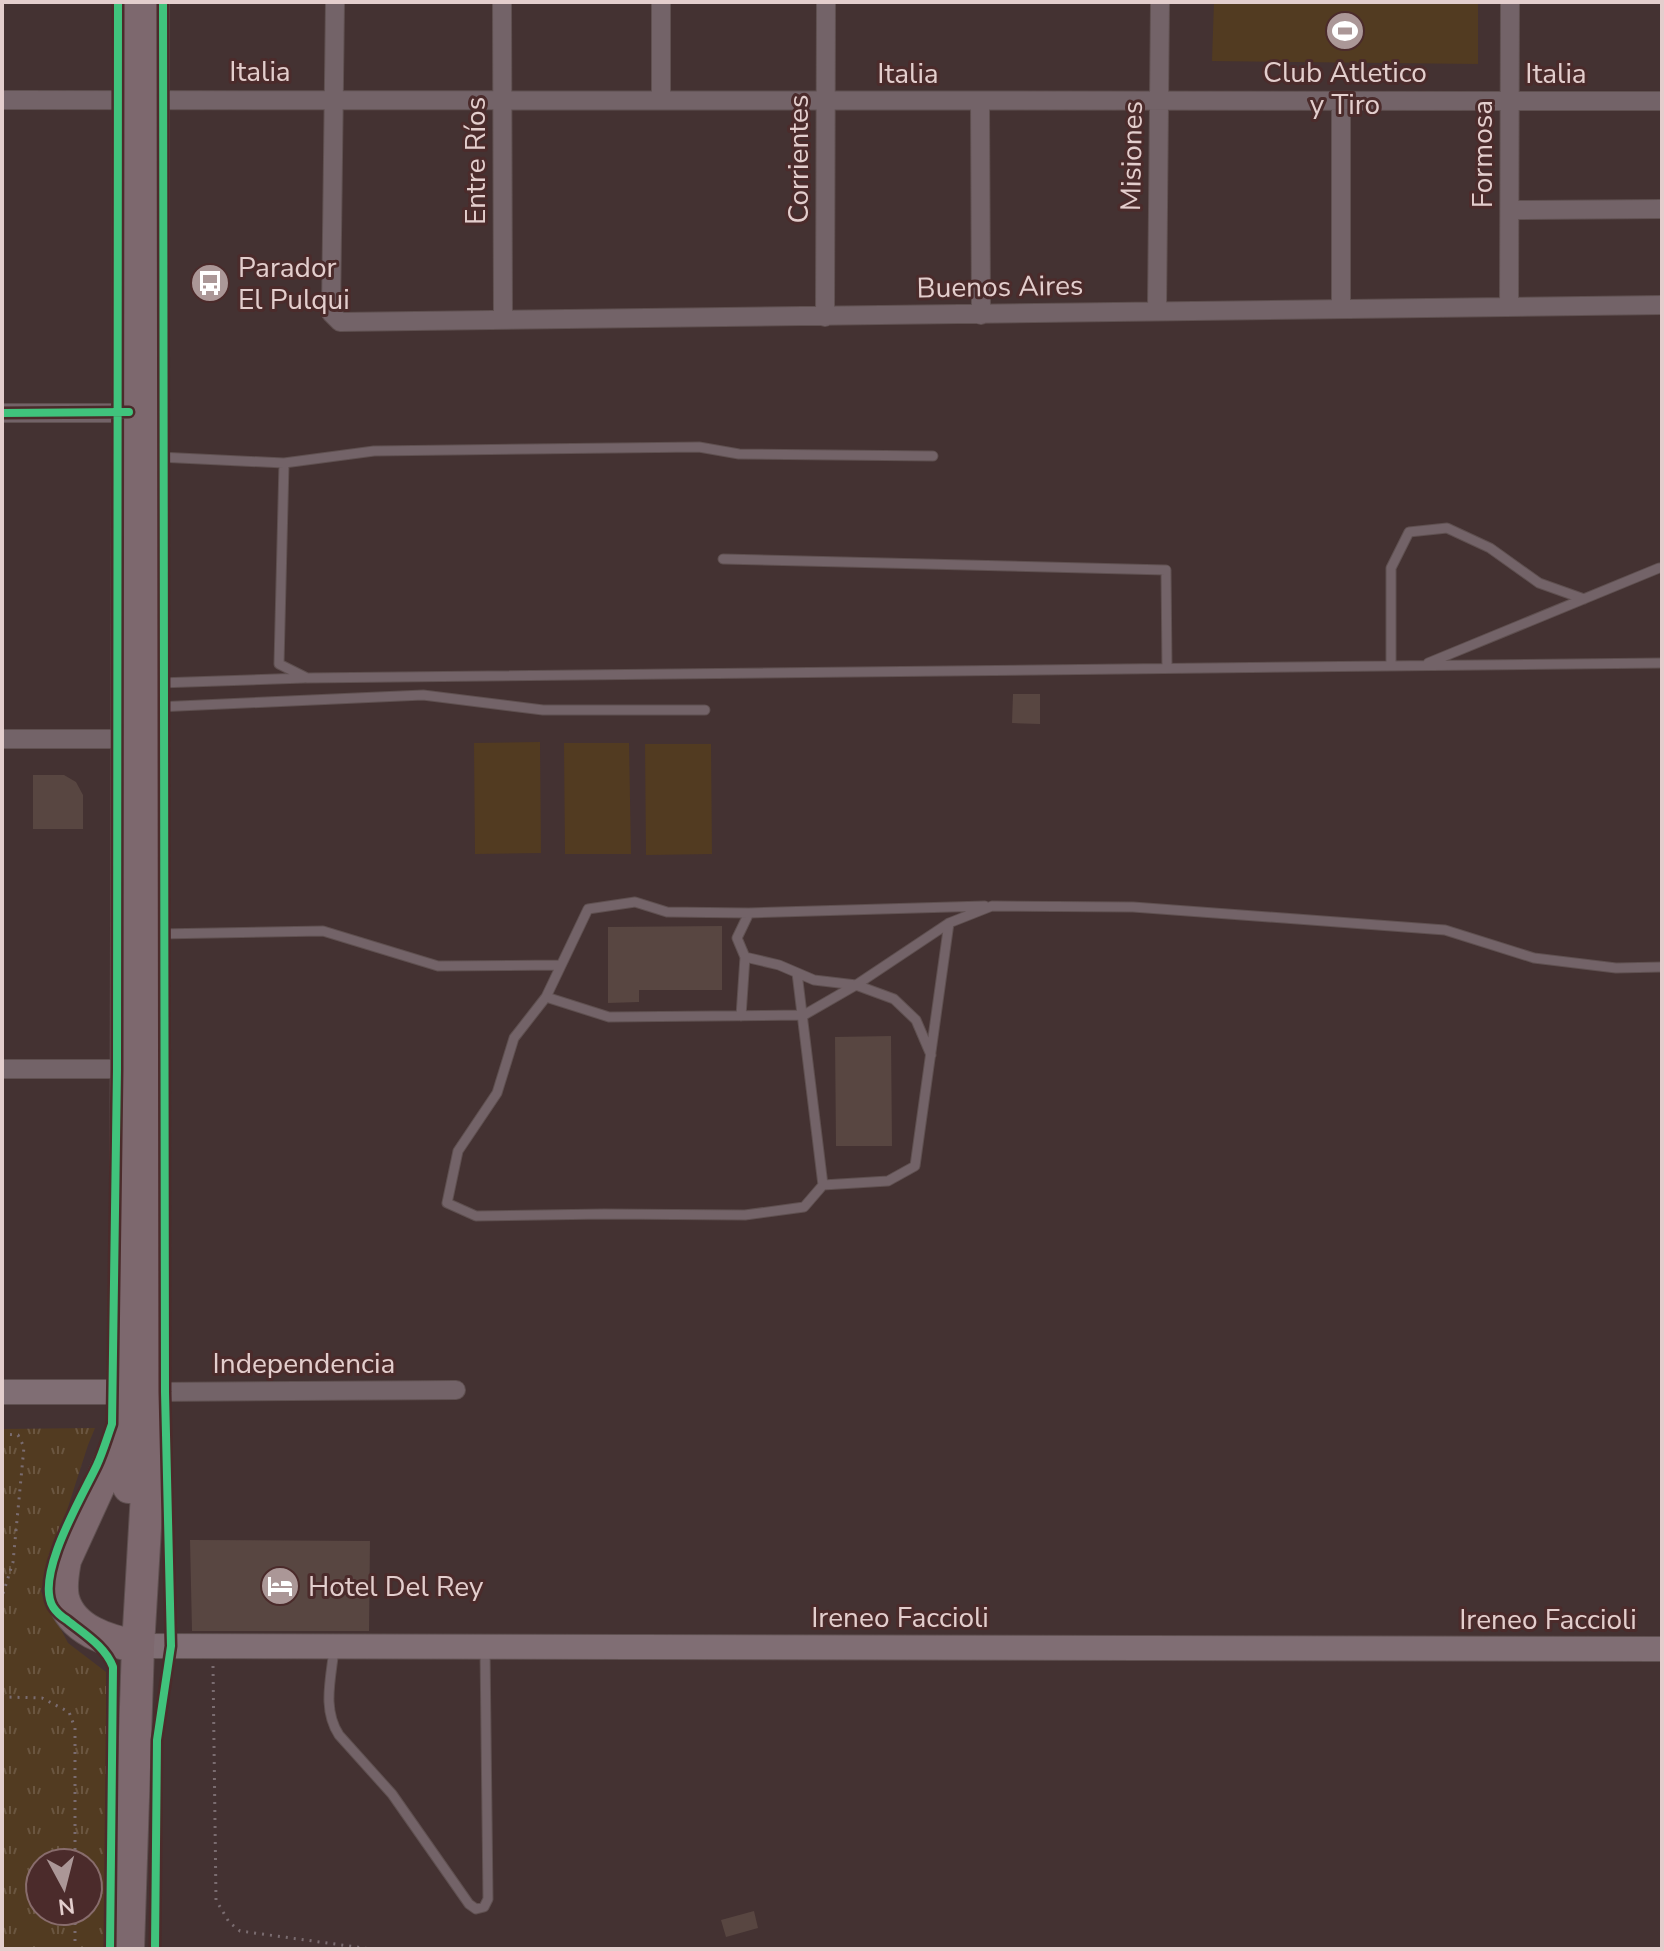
<svg xmlns="http://www.w3.org/2000/svg" width="1664" height="1951" viewBox="0 0 1664 1951" font-family="'Nunito Sans',sans-serif">
	<defs>
		<pattern id="park-tufts" width="24" height="20" patternUnits="userSpaceOnUse" patternTransform="scale(2)"><rect width="24" height="20" fill="#523b21"/><path d="M3 7l-1-3M5 7V3M7 7l1-3M15 17l-1-3M17 17v-4M19 17l1-3" fill="none" stroke="#6b5640"/></pattern>
	</defs>
	<rect width="100%" height="100%" fill="#443232"/>
	<!-- grass -->
	<path fill="#523b21" d="M1214,2H1478V64L1212,61Z
		M540,742L541,853L475,854L474,743Z
		M564,743H629L631,854H565Z
		M645,744H711L712,854L646,855Z"/>
	<!-- park -->
	<path fill="url(#park-tufts)" fill-rule="evenodd" d="M95,1428L88,1445L41,1591L68,1643L106,1672V1949H2V1429ZM40,1863H88V1911H40Z"/>
	<!-- building -->
	<path fill="#584641" d="M1013,694H1040V724L1012,723Z
		M33,775H64L76,782L83,795V829H33Z
		M722,926V990H639V1002L608,1003V927Z
		M891,1036L892,1146H836L835,1037Z
		M190,1540L370,1541L369,1631H192Z
		M754,1911L758,1928L726,1937L721,1920Z"/>
	<g fill="none" stroke-linecap="round" stroke-linejoin="round">
		<defs>
			<path id="lane" d="M933,456L739,454L699,447L374,451L284,463L279,664L307,678L1662,663
				M159,457L284,463
				M723,559L1166,570L1167,667
				M1428,663L1659,568H1662
				M1391,665V568L1409,532L1447,528L1490,548L1539,583L1584,599
				M159,683L304,678
				M157,707L423,695L543,710H705
				M949,923L915,1166L888,1181L823,1185L804,1207L745,1215L604,1214L476,1216L447,1203L458,1151L497,1093L514,1038L546,997L609,1017L804,1015L856,985L949,923L992,906L1133,907L1445,930L1534,958L1616,968L1662,967
				M158,934L323,931L438,966L561,965
				M797,973L823,1185
				M546,997L588,909L635,902L667,912L749,913
				M741,1016L745,957
				M931,1055L916,1020L894,999L856,985L814,980L779,965L745,957L737,938L749,913L985,906
				M334,1649C331,1679 322,1709 339,1735L392,1794L469,1904L476,1909L484,1907L488,1899L485,1649"/>
			<path id="street" d="M335,2L331,313L340,322L1662,305
				M502,2L503,320
				M2,100L1662,101
				M661,100V2
				M980,101L981,315
				M1510,210L1662,209
				M1509,307L1510,2
				M1341,309V101
				M1157,311L1160,2
				M825,317L826,2
				M2,413H135
				M2,739H128
				M2,1069H135
				M153,1392L456,1390"/>
			<path id="secondary" d="M2,1392H142
				M138,1646L1662,1649"/>
			<path id="highway" d="M129,2L126,1392L129,1487
				M125,1429L65,1560C63,1572 60,1585 63,1598C71,1630 109,1642 138,1646
				M128,1949L138,1646L153,1392V2"/>
		</defs>
		<!-- lane casing -->
		<use href="#lane" stroke="#5f5050" stroke-width="11"/>
		<!-- street casing -->
		<use href="#street" stroke="#5f5050" stroke-width="20"/>
		<!-- secondary casing -->
		<use href="#secondary" stroke="#5f5050" stroke-width="26"/>
		<!-- highway casing -->
		<use href="#highway" stroke="#5f5050" stroke-width="34"/>
		<!-- path -->
		<path stroke="#7a6c70" stroke-width="3" stroke-dasharray="2 6" stroke-linecap="butt" d="M2,1434L18,1435L24,1447L13,1562L2,1597
			M213,1666L216,1900L229,1922L240,1931L371,1949
			M2,1695L6,1697L42,1698L69,1712L75,1728V1863
			M75,1949V1911"/>
		<!-- lane -->
		<use href="#lane" stroke="#736368" stroke-width="9"/>
		<!-- street -->
		<use href="#street" stroke="#736368" stroke-width="18"/>
		<!-- secondary -->
		<use href="#secondary" stroke="#806e74" stroke-width="24"/>
		<!-- highway -->
		<use href="#highway" stroke="#7d686e" stroke-width="32"/>
		<defs>
			<path id="cycleway" d="M2,413L129,412
				M110,1949L113,1667C105,1646 84,1634 67,1620C62,1617 57,1613 53,1607C34,1576 83,1495 97,1465C103,1452 107,1438 112,1424L117,1069L118,2
				M155,1949L157,1740L171,1646L165,1392L163,2"/>
		</defs>
		<!-- cycleway casing -->
		<use href="#cycleway" stroke="#4b2b2b" stroke-width="13"/>
		<!-- cycleway -->
		<use href="#cycleway" stroke="#40c37c" stroke-width="8"/>
	</g>
	<!-- icons -->
	<defs>
		<symbol id="stadium-disc" viewBox="-11 -11 22 22"><circle r="9.5" fill="#ab9797" stroke="#4b2b2b"/><path d="M0-5a6.5 5 0 1 0 0 10a6.5 5 0 1 0 0-10ZM-3.5-1.8h7v3.6h-7Z" fill="#fff"/></symbol>
		<symbol id="bus-disc" viewBox="-11 -11 22 22"><circle r="9.5" fill="#ab9797" stroke="#4b2b2b"/><path d="M-5-6H5V4H4V6H2V4H-2V6H-4V4H-5ZM-3.5-4V0h7V-4ZM-3.5 1.2v1.5H-2V1.2ZM2 1.2v1.5H3.5V1.2Z" fill="#fff"/></symbol>
		<symbol id="hotel-disc" viewBox="-11 -11 22 22"><circle r="9.5" fill="#ab9797" stroke="#4b2b2b"/><path d="M-6-4.5h1.5V1H6V5H4.5V3h-9V5H-6ZM-4 0a1.8 1.8 0 1 1 3.6 0ZM.5 0V-2.5h3Q6-2.5 6 0Z" fill="#fff"/></symbol>
	</defs>
	<g fill-rule="evenodd">
		<use href="#stadium-disc" x="1323" y="9" width="44" height="44"/>
		<use href="#bus-disc" x="188" y="261" width="44" height="44"/>
		<use href="#hotel-disc" x="258" y="1564" width="44" height="44"/>
	</g>
	<g text-anchor="middle" stroke-width="6" stroke-linejoin="round" paint-order="stroke">
		<!-- street labels -->
		<g font-size="28" fill="#e3cecd" stroke="#4b2b2b">
			<text x="260" y="81">Italia</text>
			<text x="908" y="83">Italia</text>
			<text x="1556" y="83">Italia</text>
			<text transform="translate(1482 154) rotate(-90)" y="10">Formosa</text>
			<text transform="translate(1131 156) rotate(-89)" y="10">Misiones</text>
			<text transform="translate(798 159) rotate(-90)" y="10">Corrientes</text>
			<text transform="translate(475 161) rotate(-90)" y="10">Entre Ríos</text>
			<text transform="translate(1000 286) rotate(-1)" y="10">Buenos Aires</text>
			<text x="304" y="1373">Independencia</text>
			<text x="900" y="1627">Ireneo Faccioli</text>
			<text x="1548" y="1629">Ireneo Faccioli</text>
		</g>
		<!-- poi labels -->
		<g font-size="28" fill="#e3cecd" stroke="#4b2b2b" text-anchor="start">
			<text x="1345" y="82" text-anchor="middle">Club Atletico<tspan x="1345" dy="32">y Tiro</tspan></text>
			<text x="238" y="277">Parador<tspan x="238" dy="32">El Pulqui</tspan></text>
			<text x="308" y="1596">Hotel Del Rey</text>
		</g>
	</g>
	<!-- border -->
	<rect width="1664" height="1951" fill="none" stroke="#e3cecd" stroke-width="8"/>
	<!-- north arrow -->
	<g transform="translate(64 1887) rotate(173)"><circle r="38" fill="#4b2b2b" stroke="#886c6c" stroke-width="2"/>
	<path d="M0-6L14 30L0 20L-14 30Z" fill="#ab9797"/>
	<text y="-12" font-size="22" font-weight="bold" text-anchor="middle" fill="#e3cecd">N</text>
	</g>
</svg>
